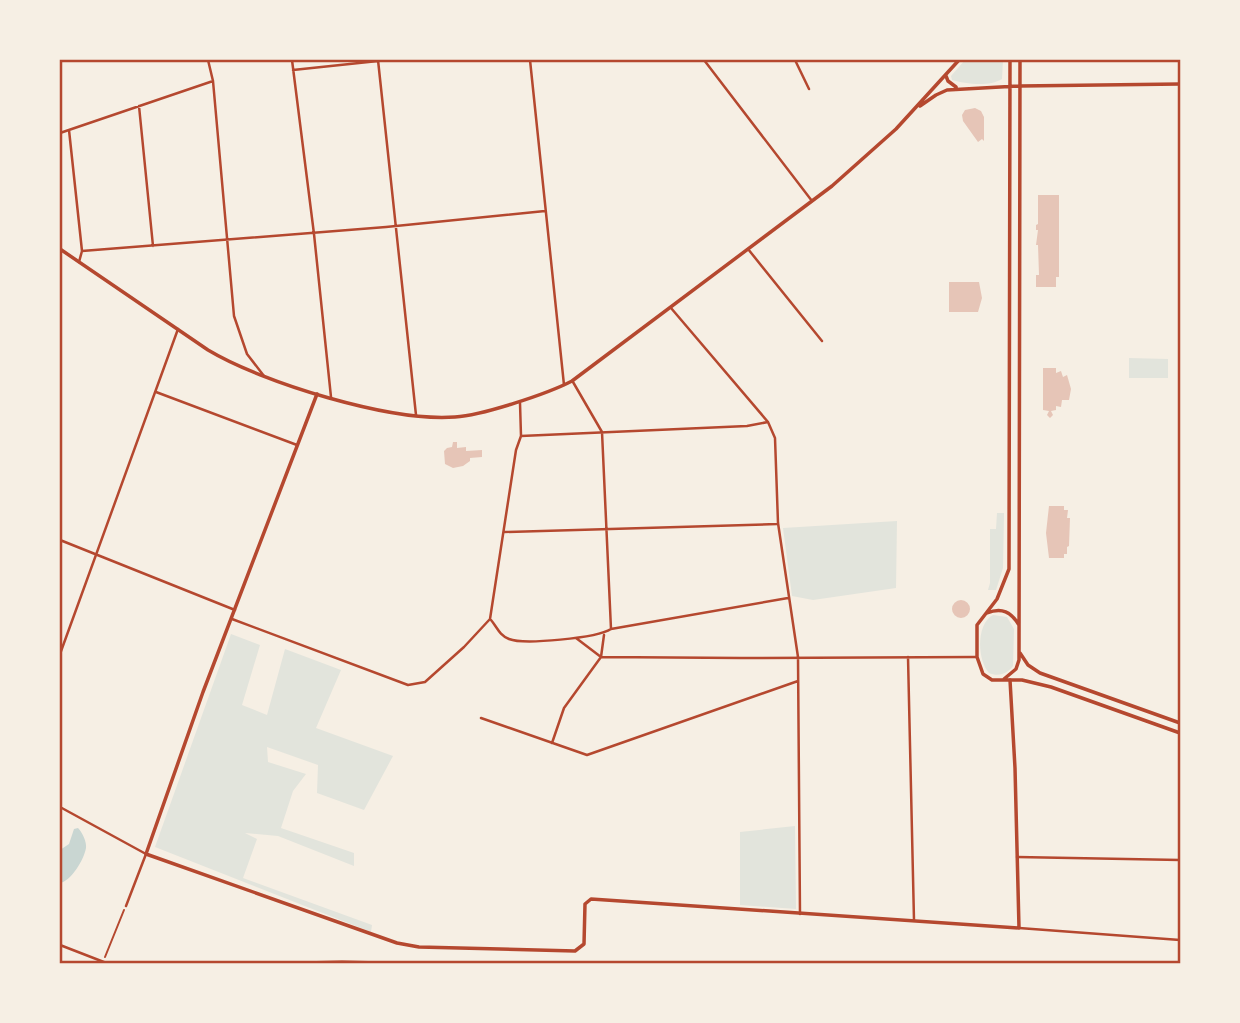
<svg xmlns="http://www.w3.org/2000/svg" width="1240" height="1023" viewBox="0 0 1240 1023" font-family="'DejaVu Sans',sans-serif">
	<rect width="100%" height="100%" fill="#f6efe4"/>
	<!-- green -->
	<path fill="#e2e4dc" d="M965,60H1003L1002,79C989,87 966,84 952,80L951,76Z
		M1129,358L1168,359V378H1129Z
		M997,513H1004L1003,568L996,590H988L990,583V529H996Z
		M897,521L896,588L813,600L792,596L783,528Z
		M993,615L1007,617L1014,629L1013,666C1007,674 998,677 989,673C977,660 976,624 993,615Z
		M231,634L260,645L242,705L267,715L285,649L341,670L316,728L393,756L364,810L317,793L318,765L267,747L268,762L306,774L293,791L281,828L354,853V866L278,836L245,833L257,839L243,878L372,925L371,932L155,847Z
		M795,826L796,909L740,905V832Z"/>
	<!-- water -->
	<path fill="#c9d6d2" d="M78,828C82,832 87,842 86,848C84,860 71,881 60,883V850L69,844L74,829Z"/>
	<!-- building -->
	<path fill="#e6c5b7" d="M975,108L981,111L984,117V141L982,139L978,142L963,121L962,115L965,110Z
		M1038,195H1059V277H1056V287H1036V275H1039L1038,245H1036L1038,230H1036V225L1038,224Z
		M949,282H979L982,298L978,312H949Z
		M1043,368H1056V373L1061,371L1063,377L1067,375L1071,389L1069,400H1062L1061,407L1056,406V410L1051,411L1053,415L1050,418L1047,415L1049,411L1043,410Z
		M453,442H457V448L466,447V451L482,450V457L470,458V461L463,466L453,468L445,464L444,451L447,448L452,447Z
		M1049,506H1064V510H1068L1067,518H1070L1069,546L1067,547V554H1064V558H1049L1046,533Z
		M952 609a9 9 0 1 1 18 0a9 9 0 1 1-18 0Z"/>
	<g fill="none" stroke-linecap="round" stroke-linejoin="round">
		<!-- path -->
		<path stroke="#b5482f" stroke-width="2" d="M105,957L124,910"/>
		<!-- minor -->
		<path stroke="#b5482f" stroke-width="2.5" d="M208,60L213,81L234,316L247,354L264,376
			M292,60L314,234L331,397
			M378,60L416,415
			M530,60L564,385
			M704,60L812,201
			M795,60L809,89
			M293,70L378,61
			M139,106L153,246
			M69,130L82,251L79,262
			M60,133L213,81
			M748,249L822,341
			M82,251L386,227L545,211
			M671,308L768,422L775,438L778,523L798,657L800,914
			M573,382L602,432L611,629
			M156,392L297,445
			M521,436L747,426L768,422
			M504,532L777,524
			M60,540L235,610
			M232,619L408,685L425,682L464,647L490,619L516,450L521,436L520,403
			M491,620C497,627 499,635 509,639C524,645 597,638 611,629L788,598
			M576,638L601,657L741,658L976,657
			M60,654L178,329
			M908,657L914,920
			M481,718L587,755L798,681
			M552,743L564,708L601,657L604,635
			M60,807L146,854L126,906
			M1017,857L1180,860
			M1019,928L1180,940
			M60,945L109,964"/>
		<!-- tertiary -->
		<path stroke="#b5482f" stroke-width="3.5" d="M1020,86L1180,84
			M317,394L203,692L146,854L397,943L419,947L575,951L584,944L585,904L591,899L1019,928L1015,768L1010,680"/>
		<!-- secondary -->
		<path stroke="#b5482f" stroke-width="3.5" d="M1010,60L1009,569L997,599L977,625V657L983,674L992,680H1022L1051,687L1180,733
			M946,76L948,81L956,87
			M920,106L936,95L947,90L1019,86
			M60,249L208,350C263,383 391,422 455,417C483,415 547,394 572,381L832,186L896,129L959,60
			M987,613C1002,607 1011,612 1019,625
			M1020,653L1028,665L1040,673L1180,723
			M1004,679L1016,669L1019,660L1020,60"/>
		<!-- rail -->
		<path stroke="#cf8b77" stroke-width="2" d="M265,964L342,961L420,964"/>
	</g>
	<!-- border -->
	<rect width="1240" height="1023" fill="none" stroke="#f6efe4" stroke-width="122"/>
	<rect x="61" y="61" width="1118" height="901" fill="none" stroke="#b5482f" stroke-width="2.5"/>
</svg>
